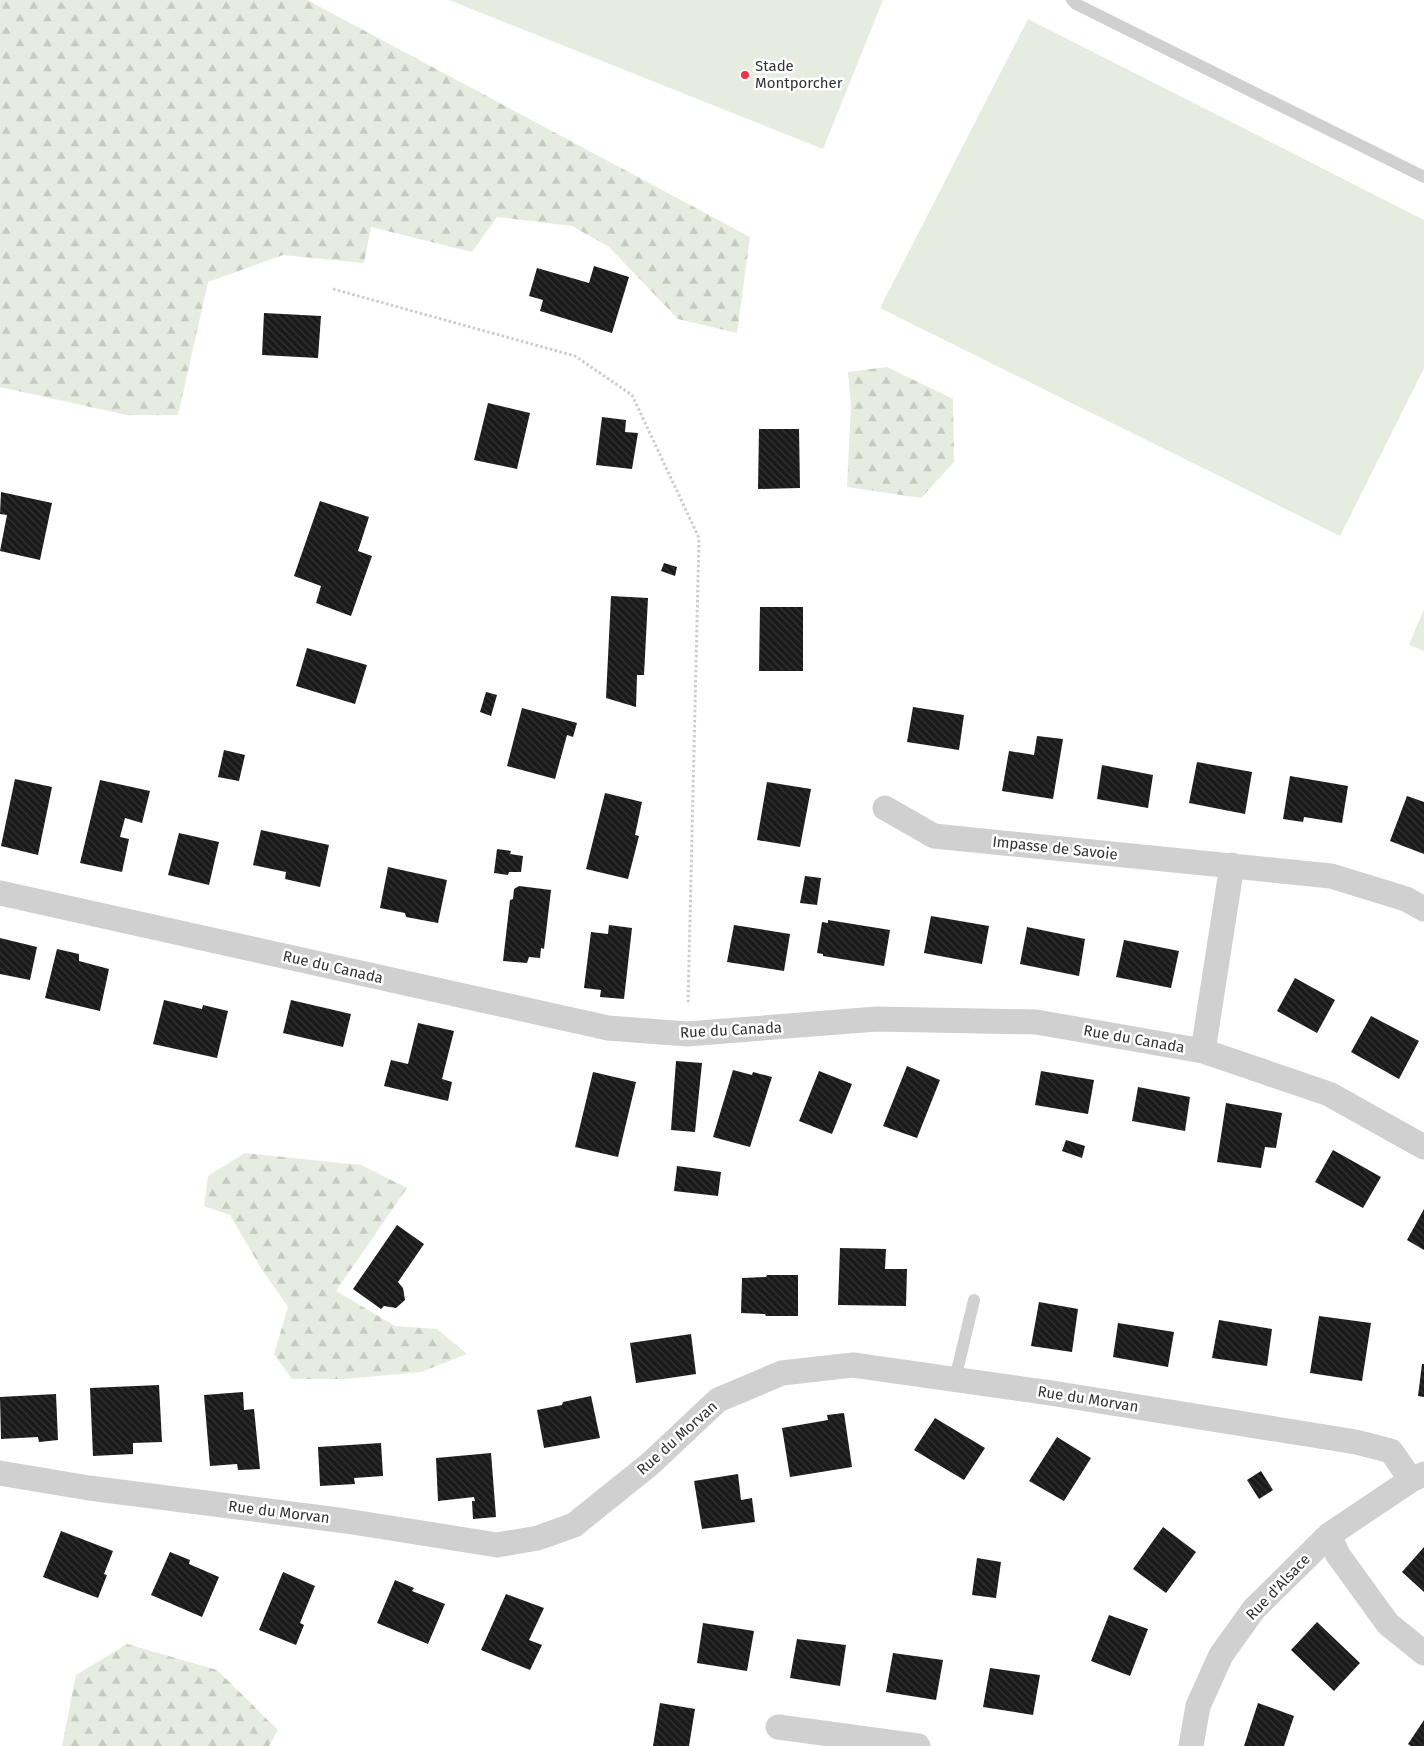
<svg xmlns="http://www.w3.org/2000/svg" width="1424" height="1746" viewBox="0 0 1424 1746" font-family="'Fira Sans',sans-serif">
	<defs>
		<pattern id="forest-firs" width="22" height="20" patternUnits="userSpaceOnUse" patternTransform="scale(1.25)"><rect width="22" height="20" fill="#e6ecdf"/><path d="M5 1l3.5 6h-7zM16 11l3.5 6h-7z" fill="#c6cbc0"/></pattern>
		<pattern id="building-back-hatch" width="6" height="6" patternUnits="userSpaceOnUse" patternTransform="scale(1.25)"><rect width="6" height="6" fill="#1a1a1a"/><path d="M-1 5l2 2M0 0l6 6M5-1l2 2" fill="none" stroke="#333"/></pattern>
	</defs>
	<rect width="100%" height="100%" fill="#fff"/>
	<!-- forest -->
	<path fill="url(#forest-firs)" d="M0,0H307L750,237L737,333L678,319L609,247L572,226L497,217L472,252L371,227L364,263L283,255L208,282L178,415H127L0,387Z
		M887,367L953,399L954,462L921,498L847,487L851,407L848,372Z
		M245,1153L361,1165L407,1188L336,1291L395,1326L437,1329L467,1354L421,1372L343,1379H292L274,1354L288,1307L261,1268L230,1215L204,1206L208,1176Z
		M127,1644L217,1670L278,1730L269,1746H62L76,1675Z"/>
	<!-- pitch -->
	<path fill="#e6ecdf" d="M449,0H883L823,149Z
		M1028,19L1424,220V368L1340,536L880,308Z
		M1424,609V651L1409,645Z"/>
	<!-- building -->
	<path fill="url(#building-back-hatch)" d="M594,266L629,277L612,333L540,311L543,300L529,296L537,268L589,283Z
		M264,313L321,316L318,358L262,355Z
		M488,403L530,413L517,469L474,460Z
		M602,417L626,420L625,432L638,433L632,469L596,465Z
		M759,429H799L800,488L758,489Z
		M1,492L52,503L40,560L0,551L7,515L0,514Z
		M320,501L369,517L358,551L372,556L351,616L316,603L321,586L294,576Z
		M664,563L677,567L675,576L661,571Z
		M611,596L648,598L644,675H637L636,707L606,698Z
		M760,607H803V671H759Z
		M307,648L367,665L355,704L296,686Z
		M486,692L497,695L491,716L480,712Z
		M913,707L964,715L959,750L907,742Z
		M522,708L577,723L573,737L567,735L555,779L507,766Z
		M1037,736L1063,739L1053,799L1002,791L1009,751L1034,755Z
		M224,750L245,755L239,781L218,777Z
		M1197,762L1252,772L1245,814L1189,803Z
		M1102,765L1153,775L1148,808L1097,799Z
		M1290,776L1348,786L1342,823L1304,817L1303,822L1283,819Z
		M15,779L52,787L38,855L1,846Z
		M100,780L150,791L142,823L125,818L120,837L129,839L122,872L80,863Z
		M767,782L811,789L800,847L757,840Z
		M605,793L642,802L635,835L639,836L628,879L586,869Z
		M1407,796L1424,802V854L1390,841Z
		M261,830L329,845L320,887L285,879L286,872L253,865Z
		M179,833L219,842L209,885L168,875Z
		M497,849L511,851L510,854L523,856L521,872H509L508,875L494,873Z
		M388,867L447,880L438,923L406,917L405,913L380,908Z
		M805,876L821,878L817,905L800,903Z
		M519,886L551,890L544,949L541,948L540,958L529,957L527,963L503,961L510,900L513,899L514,889Z
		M931,916L989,926L982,964L924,953Z
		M828,920L890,930L884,966L823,956V954L817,953L822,922L828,923Z
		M609,925L632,928L624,999L600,997L601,990L584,988L591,932L608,934Z
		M734,925L790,934L784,971L727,962Z
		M1027,927L1085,939L1079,976L1020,964Z
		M0,938L37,947L30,980L0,974Z
		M1124,940L1179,951L1171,988L1116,977Z
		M57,949L79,954V961L109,969L100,1011L45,998Z
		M1295,978L1335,1000L1317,1033L1277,1011Z
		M164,1000L202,1009L203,1005L228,1011L217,1058L153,1044Z
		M291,1000L351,1014L343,1047L283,1033Z
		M1371,1016L1419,1041L1399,1079L1351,1052Z
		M418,1023L454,1031L442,1079L452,1082L448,1101L384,1086L391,1060L408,1064Z
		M676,1061L702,1063L695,1132L671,1130Z
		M907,1066L940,1080L917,1138L883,1126Z
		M733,1070L752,1075L753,1072L772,1077L750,1147L713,1137Z
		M819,1071L852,1084L832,1134L799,1121Z
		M1041,1071L1094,1080L1088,1114L1035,1105Z
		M593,1072L636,1082L618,1157L575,1147Z
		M1138,1087L1190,1097L1185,1131L1132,1121Z
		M1226,1103L1282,1113L1276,1148L1265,1147L1261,1168L1217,1162Z
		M1066,1140L1085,1146L1082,1158L1062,1151Z
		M1333,1150L1381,1177L1363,1208L1315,1182Z
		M677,1166L721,1172L718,1196L674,1191Z
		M1424,1209V1250L1407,1240Z
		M397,1225L424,1244L398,1282L403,1288L405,1300L396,1308L384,1306L381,1309L353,1289Z
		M840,1248L886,1249L885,1269H907L906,1306L838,1305Z
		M767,1275H798V1316H766L765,1314L741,1313L742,1278L766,1277Z
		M1039,1302L1078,1309L1072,1352L1031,1346Z
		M1319,1316L1371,1323L1362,1381L1310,1373Z
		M1219,1320L1272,1329L1267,1366L1212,1358Z
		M1118,1323L1174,1332L1168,1367L1113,1357Z
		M691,1334L696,1374L636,1383L630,1343Z
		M1422,1364H1424V1397L1418,1396Z
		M159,1385L162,1442L133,1443V1454L93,1456L90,1388Z
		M243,1392L244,1410L254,1409L260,1469L238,1470L237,1464L210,1466L204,1395Z
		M56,1394L58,1440L39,1442L38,1437L1,1439L0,1397Z
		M591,1396L600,1438L544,1448L537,1410L562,1405L563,1402Z
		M844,1413L852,1467L790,1477L782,1428L828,1420L827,1415Z
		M935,1418L985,1448L964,1480L914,1450Z
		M1057,1437L1091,1458L1064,1501L1029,1481Z
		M381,1443L383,1476L354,1478L355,1484L320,1486L318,1447Z
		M491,1453L496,1517L473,1519L472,1501H475L474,1497L438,1501L436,1458Z
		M1261,1471L1273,1490L1259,1499L1247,1480Z
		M738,1474L741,1500L752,1498L755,1522L702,1529L694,1481Z
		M1163,1527L1196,1552L1166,1593L1133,1569Z
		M61,1531L113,1551L104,1574L107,1575L98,1598L43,1577Z
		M1424,1547V1592L1402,1572Z
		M170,1552L190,1560L189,1564L219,1577L202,1617L151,1595Z
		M977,1558L1001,1562L996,1598L972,1595Z
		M283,1572L315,1586L300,1623L304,1625L296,1645L259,1630Z
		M395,1580L414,1588L412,1591L445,1604L428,1644L377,1623Z
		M506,1594L544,1608L529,1640L542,1645L530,1670L481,1650Z
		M1109,1615L1148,1629L1130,1676L1091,1661Z
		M1317,1622L1360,1663L1334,1691L1291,1650Z
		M703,1623L754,1631L747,1671L697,1663Z
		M797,1639L846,1645L840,1686L790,1678Z
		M893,1653L943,1660L936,1700L886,1692Z
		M990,1668L1040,1675L1033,1715L983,1707Z
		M660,1703L695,1709L689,1746H653Z
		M1258,1703L1294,1716L1284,1746H1244Z
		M1424,1720V1746H1411L1408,1744Z"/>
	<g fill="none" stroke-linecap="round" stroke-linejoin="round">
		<!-- path -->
		<path stroke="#cdcdcd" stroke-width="3" stroke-dasharray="2.5 2.5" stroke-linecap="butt" d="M333,289L575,356L632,395L699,538L688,1004"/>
		<!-- service -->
		<path stroke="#d0d0d0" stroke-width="12" d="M1072,0L1076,4L1424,177
			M955,1379L974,1300"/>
		<!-- minor -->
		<path stroke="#d0d0d0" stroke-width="25" d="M885,808L934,836L1331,876L1406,899L1424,909
			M0,893L608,1028L687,1034L877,1019L1036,1022L1203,1051L1329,1094L1424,1147
			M1203,1051L1232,865
			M0,1473L89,1488L346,1521L497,1545L538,1538L574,1525L650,1464L718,1400L782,1373L853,1365L1051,1393L1356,1442L1391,1451L1411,1480
			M1329,1535L1338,1555L1388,1624L1424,1653
			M778,1727L918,1746
			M1191,1746L1198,1706L1221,1655L1254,1609L1329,1535L1411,1480L1424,1474"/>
	</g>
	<!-- markers -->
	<circle fill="#e63946" stroke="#fff" stroke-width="2" cx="745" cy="75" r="5"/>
	<g text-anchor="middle" stroke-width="5" stroke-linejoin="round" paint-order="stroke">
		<!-- poi labels -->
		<g font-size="15" fill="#333" stroke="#fff" text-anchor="start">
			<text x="755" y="71">Stade<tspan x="755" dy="17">Montporcher</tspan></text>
		</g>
		<!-- street labels -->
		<g font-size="15" fill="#333" stroke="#fff">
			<text transform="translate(1055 848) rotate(6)" y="5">Impasse de Savoie</text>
			<text transform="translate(333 967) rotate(13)" y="5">Rue du Canada</text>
			<text transform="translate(731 1030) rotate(-3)" y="5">Rue du Canada</text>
			<text transform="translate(1134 1039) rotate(10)" y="5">Rue du Canada</text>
			<text transform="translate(1088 1399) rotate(9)" y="5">Rue du Morvan</text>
			<text transform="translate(677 1438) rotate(-42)" y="5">Rue du Morvan</text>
			<text transform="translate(279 1512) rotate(7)" y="5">Rue du Morvan</text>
			<text transform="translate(1278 1587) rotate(-46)" y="5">Rue d'Alsace</text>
		</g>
	</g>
</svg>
